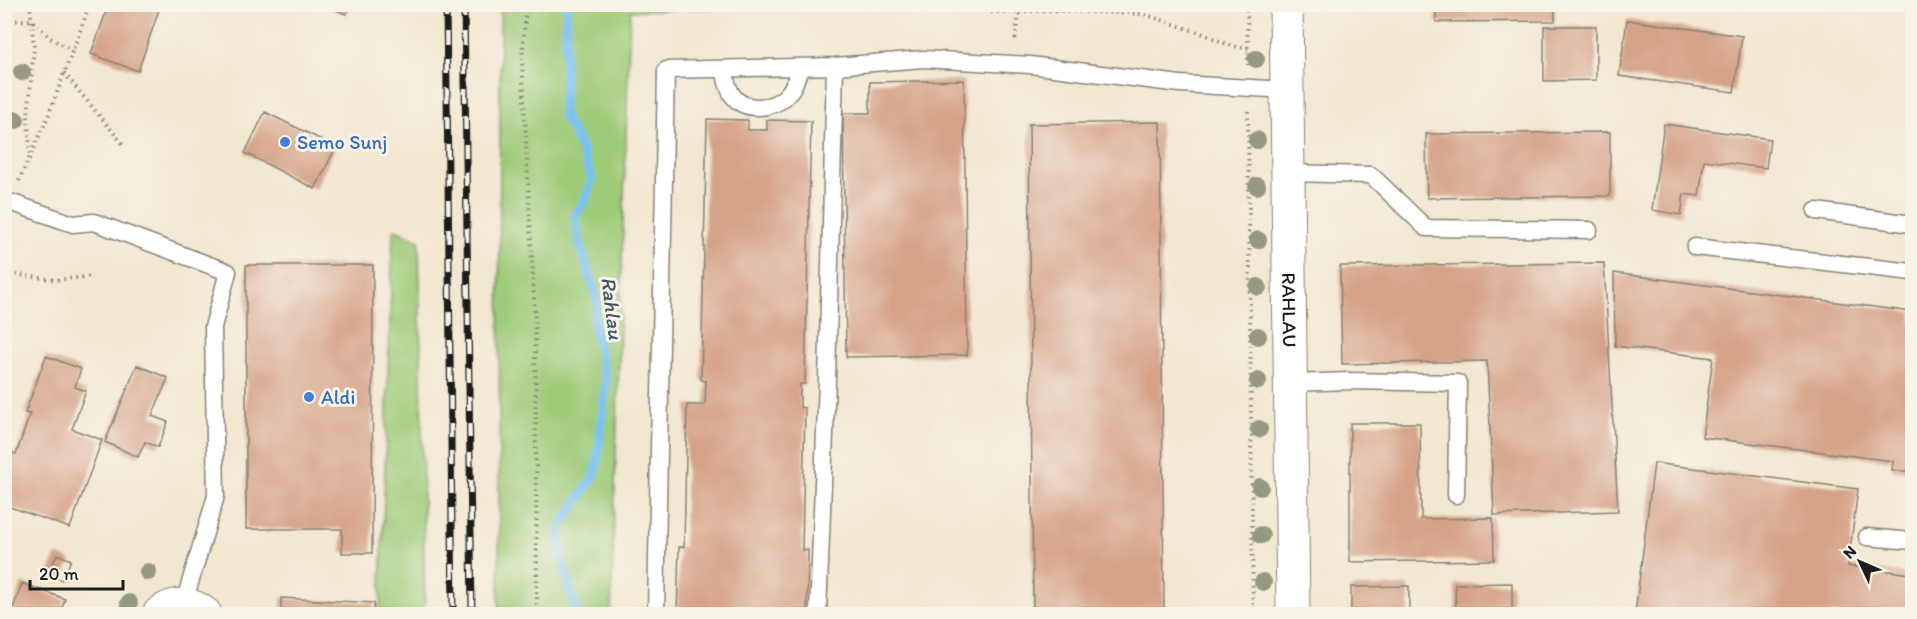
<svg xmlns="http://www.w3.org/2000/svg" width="1917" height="619" viewBox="0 0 1917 619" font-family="Itim,sans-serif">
	<rect width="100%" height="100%" fill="#f7f3e8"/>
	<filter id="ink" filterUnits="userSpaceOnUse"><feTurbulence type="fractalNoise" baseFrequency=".0167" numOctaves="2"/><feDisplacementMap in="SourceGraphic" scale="12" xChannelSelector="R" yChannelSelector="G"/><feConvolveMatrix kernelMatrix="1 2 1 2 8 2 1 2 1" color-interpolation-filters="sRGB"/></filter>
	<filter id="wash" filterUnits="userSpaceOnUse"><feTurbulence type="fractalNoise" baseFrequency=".008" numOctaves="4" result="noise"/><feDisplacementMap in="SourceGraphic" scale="24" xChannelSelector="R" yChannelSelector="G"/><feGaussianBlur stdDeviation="1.35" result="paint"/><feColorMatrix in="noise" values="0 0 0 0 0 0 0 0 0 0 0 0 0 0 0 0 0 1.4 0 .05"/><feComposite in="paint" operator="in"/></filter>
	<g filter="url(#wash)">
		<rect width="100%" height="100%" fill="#f2e7d0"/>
		<!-- green -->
		<path fill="#9ecb78" stroke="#5d744a" stroke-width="1.5" d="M500,5H782L630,11L611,614H499Z
			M393,229L419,240L425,614H380Z"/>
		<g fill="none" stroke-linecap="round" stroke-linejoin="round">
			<!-- stream -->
			<path stroke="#77c1f0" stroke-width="9" d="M567,4L563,115L579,144L592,178L585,201L575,216L580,244L597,300L594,328L606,381L596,473L559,529L563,564L577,614"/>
		</g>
		<g id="blocks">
			<!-- building -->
			<path fill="#d5a287" d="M109,4H161L138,71L91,54Z
				M321,4H350L346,14Z
				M943,4H1002L1003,6L943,9Z
				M1436,4H1555V21L1436,22Z
				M1627,20L1742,36L1734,92L1619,76Z
				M1544,26H1596V80L1544,81Z
				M964,80L967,355L846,357L843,113H870V82Z
				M265,112L336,147L315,189L245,153Z
				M707,119L748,120V130H767V120L811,121L805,384H800V407L805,408L802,550H808L807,614H677L679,547H684L687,405H705L706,381L701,380Z
				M1160,122L1164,614H1033L1029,124Z
				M1664,124L1770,139L1766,168L1704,160L1699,196L1684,194L1681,215L1652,210Z
				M1610,132V196L1427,198L1426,134Z
				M1604,263L1618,511L1494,515L1487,361L1342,364L1340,266Z
				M246,265H373L372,553H342V529H246Z
				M1614,273L1912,312V472L1892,470L1893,461L1702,437L1713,358L1615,346Z
				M46,356L81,369L75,387L86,391L72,429L102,440L70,528L4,505V450L16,454L30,414L25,413Z
				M137,365L168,378L152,416L168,422L158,447L145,442L138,457L105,442Z
				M1350,423H1420L1421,519L1493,518L1494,560L1350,562Z
				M1654,463L1858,489L1848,566L1912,574V614H1635Z
				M57,554L71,560L62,580L48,574Z
				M22,583L65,599L60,614H11Z
				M1512,583V614H1456L1455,584Z
				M1409,586V614H1351V587Z
				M281,598L374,603V614H281Z"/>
		</g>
	</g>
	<g filter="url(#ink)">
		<use href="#blocks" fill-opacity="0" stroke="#878276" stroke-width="1.5"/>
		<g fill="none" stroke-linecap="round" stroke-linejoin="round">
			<defs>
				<path id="service" d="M724,69C726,78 727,88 733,96C745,112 772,109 785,97C794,88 797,78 800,67
					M1288,173L1371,175L1426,228L1589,230
					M4,200L73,224L94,222L228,272L213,327L216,496L184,603
					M1816,211L1912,224
					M1695,247L1912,272
					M1291,383L1350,381L1458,383L1456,495
					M1867,537L1912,541
					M656,614L666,70L835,66L923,59L1030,65L1180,84L1287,90
					M818,614L827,381L835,66"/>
				<g id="minor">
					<path id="s1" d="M1286,4L1293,614"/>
					<path d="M159,614C174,602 190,602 205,614"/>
				</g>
			</defs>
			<!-- service casing -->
			<use href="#service" stroke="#878276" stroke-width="19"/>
			<!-- minor casing -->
			<use href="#minor" stroke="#878276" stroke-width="35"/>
			<!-- path -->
			<path stroke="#878276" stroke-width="4" stroke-dasharray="1.5 4.5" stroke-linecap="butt" d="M526,4L522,60L535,319L537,614
				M1247,4L1248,65
				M991,12H1019L1015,41
				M1019,12L1045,10L1143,14L1201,33L1229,45L1248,49
				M4,21L32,20L50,38L72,50
				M64,73L123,144
				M1248,111L1253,614
				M30,154L28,116L34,47L30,4
				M19,181L47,119L90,4
				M4,273L56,280L93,276"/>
			<!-- service -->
			<use href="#service" stroke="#fff" stroke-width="16"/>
			<!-- minor -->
			<use href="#minor" stroke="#fff" stroke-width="33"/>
			<defs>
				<path id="rail" d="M446,4L453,614
					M464,4L472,614"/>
			</defs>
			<!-- rail casing -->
			<use href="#rail" stroke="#1c1c1c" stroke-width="7"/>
			<!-- rail -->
			<use href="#rail" stroke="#f7f3e8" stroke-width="4.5" stroke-dasharray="14" stroke-linecap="butt"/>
		</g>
		<!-- trees -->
		<g fill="#96997f">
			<circle cx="1256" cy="59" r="9"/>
			<circle cx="22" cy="72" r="9"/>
			<circle cx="16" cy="120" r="9"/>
			<circle cx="1257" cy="140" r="9"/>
			<circle cx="1257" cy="186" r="9"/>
			<circle cx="1258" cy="240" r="9"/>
			<circle cx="1258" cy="287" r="9"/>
			<circle cx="1258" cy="336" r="9"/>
			<circle cx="1258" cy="381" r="9"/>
			<circle cx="1259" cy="429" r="9"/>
			<circle cx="1260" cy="487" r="9"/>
			<circle cx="1261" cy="535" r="9"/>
			<circle cx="148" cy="572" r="9"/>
			<circle cx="1263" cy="582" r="9"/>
			<circle cx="129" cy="603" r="9"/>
		</g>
	</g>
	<!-- markers -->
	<g fill="#3f7fe0" stroke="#f7f3e8" stroke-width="2">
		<circle cx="285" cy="142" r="6"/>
		<circle cx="309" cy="397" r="6"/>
	</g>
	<g text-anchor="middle" stroke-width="6" stroke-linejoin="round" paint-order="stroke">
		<!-- shop labels -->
		<g font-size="20" fill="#366cbe" stroke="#f7f3e8" text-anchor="start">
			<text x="297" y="149">Semo Sunj</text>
			<text x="321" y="404">Aldi</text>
		</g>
		<!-- street labels -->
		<g font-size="20" fill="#1c1c1c" stroke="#f7f3e8">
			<text dy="7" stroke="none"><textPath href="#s1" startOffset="306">RAHLAU</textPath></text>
		</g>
		<!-- water labels -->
		<g font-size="21" font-style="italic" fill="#3c5666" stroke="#f7f3e8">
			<text transform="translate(612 308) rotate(83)" y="7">Rahlau</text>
		</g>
	</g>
	<!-- margin -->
	<rect width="1917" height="619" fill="none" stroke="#f7f3e8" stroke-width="24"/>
	<!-- north arrow -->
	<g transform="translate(1860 562) rotate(314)" stroke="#f7f3e8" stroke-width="4.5" paint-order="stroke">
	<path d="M0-4.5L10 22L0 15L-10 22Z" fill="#1c1c1c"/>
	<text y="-9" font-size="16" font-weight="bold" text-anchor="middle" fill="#1c1c1c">N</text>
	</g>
	<!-- scale -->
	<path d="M30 580v9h93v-9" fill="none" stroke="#1c1c1c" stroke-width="3"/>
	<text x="39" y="580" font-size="18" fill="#1c1c1c" stroke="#f7f3e8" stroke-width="4.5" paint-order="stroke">20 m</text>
</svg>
